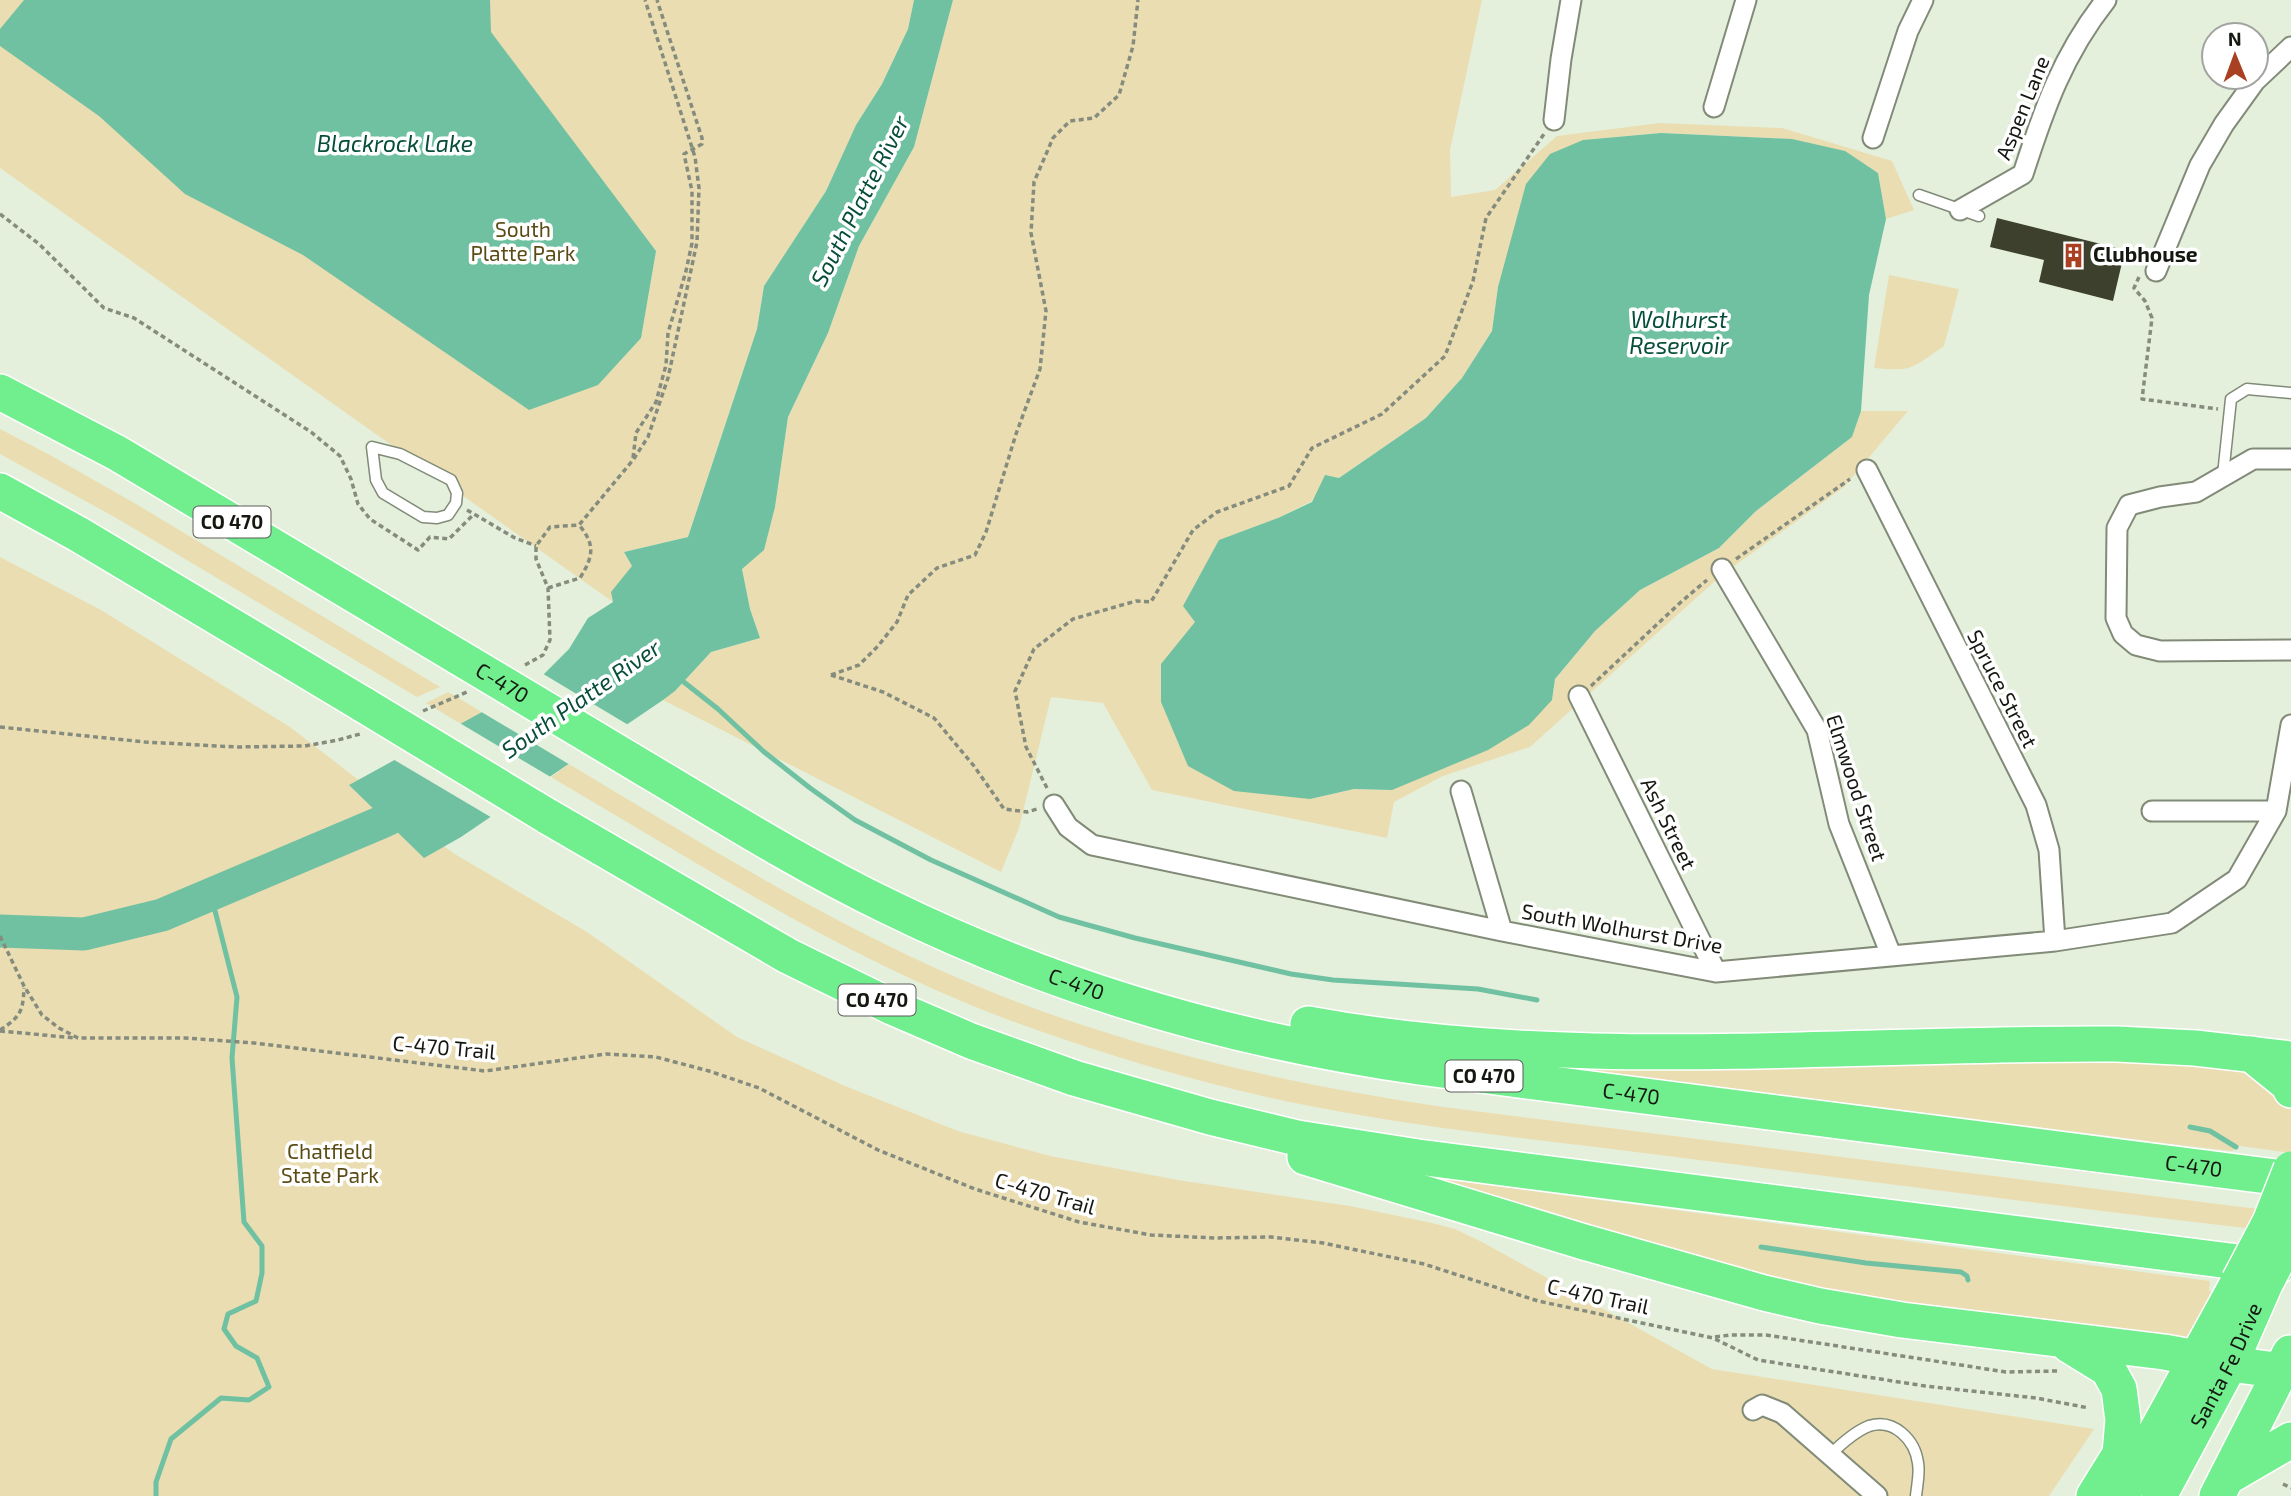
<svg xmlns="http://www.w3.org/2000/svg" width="2291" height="1496" viewBox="0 0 2291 1496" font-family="'Exo 2',sans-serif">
	<rect width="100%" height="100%" fill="#e5f0dc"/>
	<!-- green -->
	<path fill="#eaddb2" d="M0,0H914L908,29L882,84L856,125L826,191L764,286L757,329L688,537L624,552L632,566L613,602L0,168Z
		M953,0H1482L1450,150L1451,197L1495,190L1557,136L1660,123L1782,128L1892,161L1914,210L1886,219L1878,172L1792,139L1661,133L1583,140L1498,287L1492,331L1462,378L1426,418L1339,478L1325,476L1312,501L1278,518L1195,622L1310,799L1354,789L1392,790L1552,700L1555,679L1595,631L1640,590L1719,548L1756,511L1852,437L1861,411H1908L1844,487L1723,574L1530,747L1443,776L1394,802L1387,838L1152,790L1103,703L1051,697L1019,828L1001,872L663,700L675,691L711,652L760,638L750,609L742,569L775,507L788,417L828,333L859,246L914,147Z
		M1889,275L1959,289L1944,346C1912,368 1913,372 1874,368Z
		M0,429L50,455L136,504L440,687L417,697L118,519L0,454Z
		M0,557L101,610L290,727L453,853L587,932L737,1037L845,1086L958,1131L1050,1156L1178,1180L1350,1206L1432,1223L1455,1229L1482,1242L1712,1369L2094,1429L2049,1496H0Z
		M448,692L482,712L461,724L426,703Z
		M569,764C696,840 822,919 958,978C1113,1045 1277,1082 1443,1107L2291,1213V1233C2091,1211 1891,1184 1691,1159C1565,1142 1436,1131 1310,1106C1212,1087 1115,1058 1020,1024C853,964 703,866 551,777Z
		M2091,1056L2291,1073V1153L2240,1146L2232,1151L2195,1147L1549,1065Z
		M1418,1176L2210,1281L2209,1291L2252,1304L2241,1358L1798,1287Z"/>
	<!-- water -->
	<path fill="#6fc1a2" d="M24,0H490L491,32L656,251L641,338L598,385L529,410L303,255L185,194L99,116L0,46V29Z
		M914,0H953L914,147L859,246L828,333L788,417L775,507L764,550L742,569L750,609L760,638L711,652L675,691L663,700L461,837L424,858L349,785L482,712L544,674L569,649L588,618L613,602L611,592L632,566L624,552L688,537L757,329L764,286L826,191L856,125L882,84L908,29Z
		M1661,133L1792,139L1845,151L1878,173L1886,219L1869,295L1861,411L1852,437L1756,511L1719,548L1640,590L1595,631L1555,679L1552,700L1529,725L1488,750L1392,790L1354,789L1310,799L1234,791L1188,766L1161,702V664L1195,622L1183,606L1219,540L1278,518L1312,502L1325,475L1339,478L1426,418L1462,378L1492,331L1498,287L1526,184L1550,154L1583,140Z"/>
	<!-- pier -->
	<path fill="#e5f0dc" d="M540,672L630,726L572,766L478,710Z
		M458,722L554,779L494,819L391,758Z"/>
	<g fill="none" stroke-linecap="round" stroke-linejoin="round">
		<!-- stream -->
		<path stroke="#6fc1a2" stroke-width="5" d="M680,679L718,709L763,751L810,788L855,820L931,860L1059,917L1135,938L1291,974L1333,980L1478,989L1537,1000
			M2190,1127L2210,1131L2236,1147
			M1761,1247L1866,1263L1961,1272L1967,1276L1968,1280
			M156,1496V1482L171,1439L221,1398L249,1400L269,1387L257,1358L236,1346L224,1329L228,1314L256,1301L262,1273V1246L244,1222L232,1058L237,997L211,895"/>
		<!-- river -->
		<path stroke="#6fc1a2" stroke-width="33" d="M0,931L84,934L162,915L382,822L426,801"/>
	</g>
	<!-- building -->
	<path fill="#3e402e" d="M1997,218L2125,250L2113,301L2039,282L2044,260L1990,247Z"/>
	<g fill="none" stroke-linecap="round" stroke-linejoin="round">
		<defs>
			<path id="lane" d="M1919,195L1979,216
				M372,447L400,454L451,480L457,493L456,503L448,515L437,518L423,517L383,493L376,480Z
				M2223,475L2231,399L2247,389L2291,393
				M1830,1455C1841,1444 1854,1432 1869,1426C1894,1418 1915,1440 1918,1463C1920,1474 1917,1485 1916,1496"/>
			<path id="street" d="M1714,107L1746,0
				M1554,120L1561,59L1571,0
				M1873,138L1908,31L1923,0
				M1960,210L2023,174C2044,109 2063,54 2106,0
				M2156,271L2200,165L2224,124L2255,81L2291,47
				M2291,459H2253L2196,492L2160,497L2129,505L2117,528L2116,618L2123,634L2136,645L2160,651L2291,650
				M1867,470L2036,805L2049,850L2055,941
				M1722,569L1817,730L1839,824L1891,955
				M1579,696L1716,972
				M1461,791L1502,931
				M1054,805L1068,827L1092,845L1502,931L1716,972L2055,941L2172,923L2237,879L2276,811L2291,725
				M2152,811H2276
				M1753,1410L1762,1405L1782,1413L1877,1496"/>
			<g id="highway">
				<path d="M0,392L117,453L460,658"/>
				<path d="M0,491L78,534L364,705"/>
				<path id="s1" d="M647,770C726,817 804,866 887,906C1054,988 1235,1041 1419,1067L2291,1179"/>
				<path d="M547,816L788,956L892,1007L971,1041L1074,1078L1210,1117L1297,1138L1418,1157L2277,1267"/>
				<path d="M1308,1024C1573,1073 1850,1042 2117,1044L2195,1048L2291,1059"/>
				<path d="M2251,1054L2288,1084L2291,1090"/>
				<path d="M1305,1157L1584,1242L1764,1293L1820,1306L1902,1320L2164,1352L2230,1364L2291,1372"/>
				<path d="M2069,1345L2108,1369L2119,1389L2123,1420L2120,1454L2094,1496"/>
				<path d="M2229,1476L2291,1440"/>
				<path d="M2121,1496L2239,1281"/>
				<path id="s2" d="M2159,1496L2230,1364L2265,1284"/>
				<path d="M2217,1496L2290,1353"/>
			</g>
		</defs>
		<!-- lane casing -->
		<use href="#lane" stroke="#818b78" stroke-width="13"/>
		<!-- street casing -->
		<use href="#street" stroke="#818b78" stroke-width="23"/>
		<!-- highway casing -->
		<use href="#highway" stroke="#fff" stroke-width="38"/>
		<!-- path -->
		<path stroke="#858c7e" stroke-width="3.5" stroke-dasharray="5 3.5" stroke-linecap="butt" d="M0,214L39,244L104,308L134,318L311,432L340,456L351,479L358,504L370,519L418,550L430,537L449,539L473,515
			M2139,277L2134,288L2145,301L2152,318L2142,399L2218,409
			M633,458L636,433L656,402L666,365L668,333L686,271L692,243V191L684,154L702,144V138L657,0
			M467,510L515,538L536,546
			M1736,559L1850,479
			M548,588L580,578C593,557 596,545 579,525
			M525,665L543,655L550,640L548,588L536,559V546L550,527L579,525L633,460L648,437L668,378L697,242L699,188L695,157L645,0
			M831,675L883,692L934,718L974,766L1004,809L1027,812L1037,809
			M831,675L859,665L878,646L897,622L908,595L937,568L975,555L986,532L1016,434L1040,369L1046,311L1031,233L1034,182L1053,138L1070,121L1094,118L1119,95L1133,46L1138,0
			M1591,686L1681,602L1707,580
			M423,711L467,692
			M0,727L145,742L236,747L305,746L338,740L360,734
			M1047,788L1026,747L1015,691L1034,649L1073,619L1136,601L1151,602L1193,530L1217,512L1289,486L1312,448L1382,414L1445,356L1473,281L1486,218L1544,134
			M0,936L24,986L42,1015L59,1028L78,1038H185L254,1043L485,1071L606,1054L656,1057L709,1071L759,1088L878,1150L975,1189L1079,1222L1151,1235L1215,1238L1271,1237L1323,1243L1424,1264L1538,1301L1713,1338L1758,1360L1925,1386L2036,1398L2089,1408
			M0,1030C20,1017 23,1012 24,988
			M0,1031L76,1038
			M1715,1337L1730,1335H1766L2006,1372L2058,1371
			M2283,1484L2291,1488"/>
		<!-- lane -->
		<use href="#lane" stroke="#fff" stroke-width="10"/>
		<!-- street -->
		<use href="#street" stroke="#fff" stroke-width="19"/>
		<!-- highway -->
		<use href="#highway" stroke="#71ee8d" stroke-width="35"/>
		<defs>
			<g id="highway-bridge">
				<path id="s3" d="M460,658L647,770"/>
				<path d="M364,705L547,816"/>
				<path d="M2239,1281L2270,1222L2291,1169"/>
				<path d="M2265,1284L2291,1234"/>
			</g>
		</defs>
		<!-- highway-bridge casing -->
		<use href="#highway-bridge" stroke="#fff" stroke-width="38" stroke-linecap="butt"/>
		<!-- highway-bridge -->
		<use href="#highway-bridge" stroke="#71ee8d" stroke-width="35"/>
	</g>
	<!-- icons -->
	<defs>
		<symbol id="building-bare" viewBox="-9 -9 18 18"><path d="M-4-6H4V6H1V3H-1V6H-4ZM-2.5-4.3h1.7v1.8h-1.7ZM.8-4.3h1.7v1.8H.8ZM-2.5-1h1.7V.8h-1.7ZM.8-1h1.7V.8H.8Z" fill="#a84021" stroke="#fff" stroke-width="2.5" paint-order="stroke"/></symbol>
	</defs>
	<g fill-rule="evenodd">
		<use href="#building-bare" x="2056" y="238" width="35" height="35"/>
	</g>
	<g text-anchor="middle" stroke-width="7" stroke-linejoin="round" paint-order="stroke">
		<!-- shield labels -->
		<g fill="#fff" stroke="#5b5d58" stroke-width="2">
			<rect x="193.5" y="506.5" width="77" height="31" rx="5"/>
			<rect x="838.5" y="984.5" width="77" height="31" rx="5"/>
			<rect x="1445.5" y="1060.5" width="77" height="31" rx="5"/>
		</g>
		<g font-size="19" font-weight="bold" fill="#151811">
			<text x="232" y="529">CO 470</text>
			<text x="877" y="1007">CO 470</text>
			<text x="1484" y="1083">CO 470</text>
		</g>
		<!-- street labels -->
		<g font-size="21" fill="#151811" stroke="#fff">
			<text transform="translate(2023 108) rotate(-68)" y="7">Aspen Lane</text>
			<text dy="7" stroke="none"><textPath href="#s3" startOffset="49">C-470</textPath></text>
			<text transform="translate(2002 689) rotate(63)" y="7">Spruce Street</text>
			<text transform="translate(1856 788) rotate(72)" y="7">Elmwood Street</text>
			<text transform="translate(1668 824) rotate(64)" y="7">Ash Street</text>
			<text transform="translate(1622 929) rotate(10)" y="7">South Wolhurst Drive</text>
			<text dy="7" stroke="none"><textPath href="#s1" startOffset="481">C-470</textPath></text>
			<text transform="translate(444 1048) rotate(5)" y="7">C-470 Trail</text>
			<text dy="7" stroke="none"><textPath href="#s1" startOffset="1048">C-470</textPath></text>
			<text dy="7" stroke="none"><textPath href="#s1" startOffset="1615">C-470</textPath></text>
			<text transform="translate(1045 1194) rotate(16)" y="7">C-470 Trail</text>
			<text transform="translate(1598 1297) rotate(12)" y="7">C-470 Trail</text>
			<text dy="7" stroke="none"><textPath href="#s2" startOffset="147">Santa Fe Drive</textPath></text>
		</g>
		<!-- park labels -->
		<g font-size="21" fill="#5b4c16" stroke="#fff">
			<text x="523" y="237">South<tspan x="523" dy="24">Platte Park</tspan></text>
			<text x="330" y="1159">Chatfield<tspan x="330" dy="24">State Park</tspan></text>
		</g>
		<!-- poi labels -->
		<g font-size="21" font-weight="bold" fill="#151811" stroke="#fff" text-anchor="start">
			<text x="2093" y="262">Clubhouse</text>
		</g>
		<!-- water labels -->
		<g font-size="23" font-style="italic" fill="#064e39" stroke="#fff">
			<text x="395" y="152">Blackrock Lake</text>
			<text transform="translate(860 201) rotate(-63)" y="8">South Platte River</text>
			<text x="1679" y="328">Wolhurst<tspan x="1679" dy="26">Reservoir</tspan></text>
			<text transform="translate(581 699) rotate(-35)" y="8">South Platte River</text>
		</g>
	</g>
	<!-- north arrow -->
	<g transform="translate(2235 56) rotate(359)"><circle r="33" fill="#ffffff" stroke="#a1a3a0" stroke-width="2"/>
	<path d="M0-5L12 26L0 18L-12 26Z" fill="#a84021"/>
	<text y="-10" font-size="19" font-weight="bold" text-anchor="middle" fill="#151811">N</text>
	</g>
</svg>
